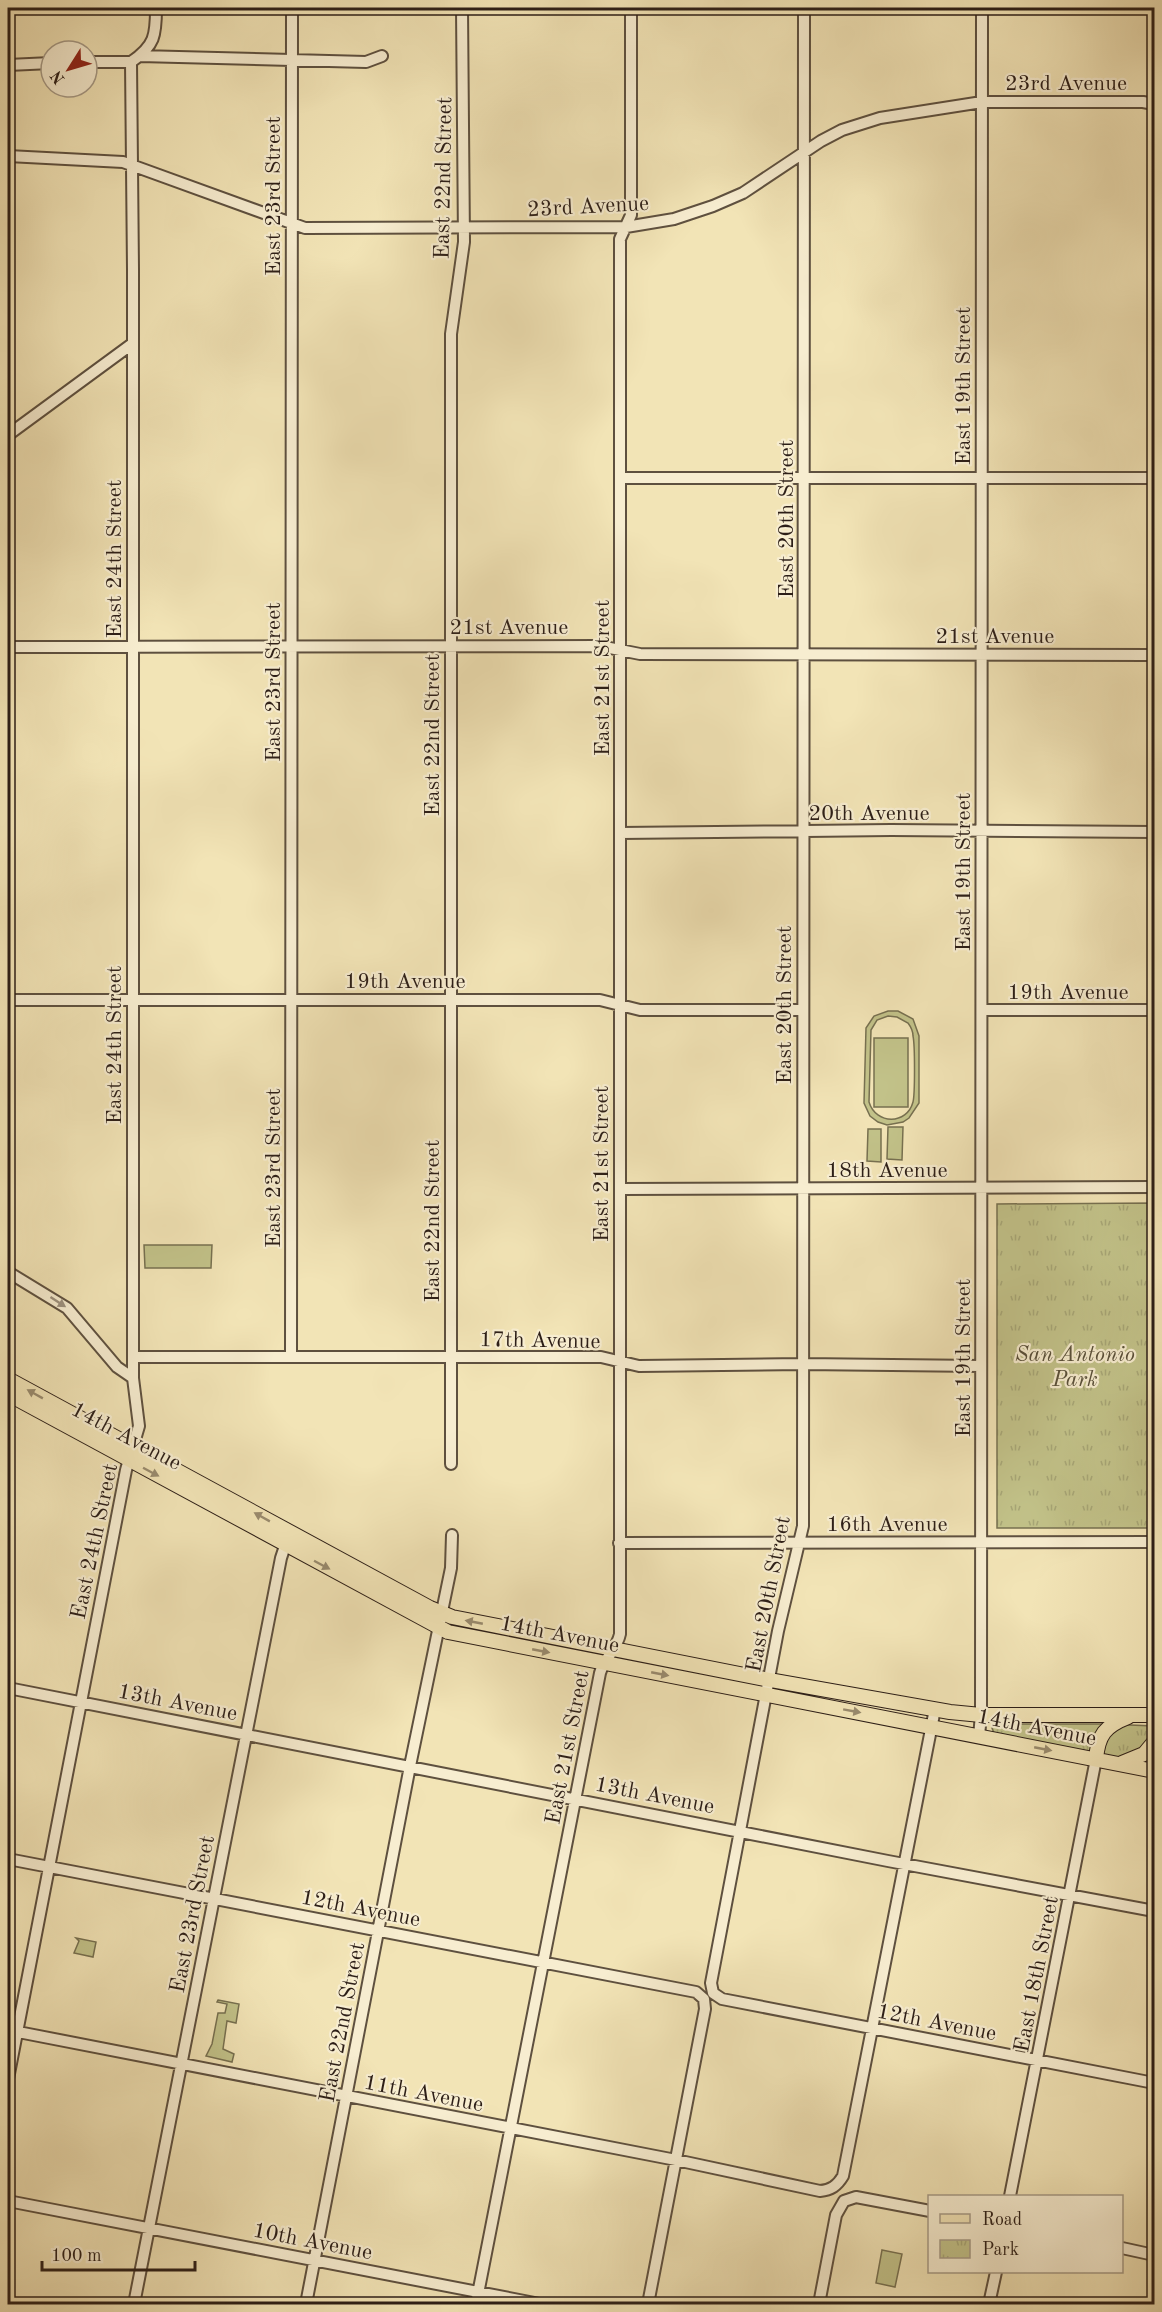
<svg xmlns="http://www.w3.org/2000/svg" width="1162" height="2312" viewBox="0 0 1162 2312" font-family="'Old Standard TT',serif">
	<defs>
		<pattern id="park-tufts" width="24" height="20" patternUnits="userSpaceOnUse" patternTransform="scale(1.5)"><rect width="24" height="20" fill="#c2c289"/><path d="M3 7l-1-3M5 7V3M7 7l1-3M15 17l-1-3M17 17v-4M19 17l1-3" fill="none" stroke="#a7a676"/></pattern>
	</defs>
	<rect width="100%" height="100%" fill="#f2e4b6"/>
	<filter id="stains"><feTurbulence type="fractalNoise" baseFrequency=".00333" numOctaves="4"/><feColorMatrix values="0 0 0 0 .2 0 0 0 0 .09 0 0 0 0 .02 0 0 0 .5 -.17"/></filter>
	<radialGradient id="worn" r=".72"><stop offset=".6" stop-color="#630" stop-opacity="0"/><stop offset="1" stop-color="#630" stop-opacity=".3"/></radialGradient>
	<!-- green -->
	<path fill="#c2c289" stroke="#777050" stroke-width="1.5" fill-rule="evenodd" d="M888,1011H898L913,1019L919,1036V1103L909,1118L903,1122L887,1125L878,1122L870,1116L864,1103L866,1028L874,1016ZM888,1016L897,1017L908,1023C911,1027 913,1031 913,1036C915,1045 915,1094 913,1102C907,1125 876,1125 869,1102L871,1030L877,1020Z
		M874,1038H908V1107H874Z
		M888,1127H903L902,1160L887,1159Z
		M868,1129H881V1162L867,1161Z
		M144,1245H212L211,1268H145Z
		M76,1938L96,1942L93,1957L74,1953L79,1941Z
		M218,2000L239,2004L236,2023L227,2021L223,2049L234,2054L232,2062L206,2056L212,2044L218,2013H225L227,2004L217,2002Z
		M882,2250L902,2254L895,2287L876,2283Z"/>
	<!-- park -->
	<path fill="url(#park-tufts)" stroke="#777050" stroke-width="1.5" d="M1154,1203V1528H997V1204Z
		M1000,1724H1105L1154,1726V1763L1086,1752L994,1733L992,1728L994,1725Z"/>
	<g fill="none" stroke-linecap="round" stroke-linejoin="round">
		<defs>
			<path id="minor" d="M804,8L803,1526L778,1631L711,1983L713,1993L722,1999L1154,2083
				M140,56L366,62L382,56
				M87,62H131
				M8,65L51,63
				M8,156L123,162L305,228L626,227L674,219L713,206L743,193L821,141L842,130L880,118L982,102H1143L1154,104
				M8,435L132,344
				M620,478H1154
				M8,647L600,646L640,654L1154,655
				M620,833L891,830L1154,832
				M8,1000H600L640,1010H802
				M982,1010H1154
				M620,1189L1154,1187
				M8,1272L67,1308L117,1367L133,1378
				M133,1357H601L639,1366L803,1364L981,1366
				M291,1357L292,8
				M451,1464V334L464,242L462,8
				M619,1543L1154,1542
				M8,1688L888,1861L1154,1911
				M979,1736L981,1715L982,8
				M8,1859L696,1992L704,1999L705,2009L648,2304
				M8,2030L676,2160L820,2191C831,2190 837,2186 843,2176L935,1709
				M8,2079L126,1470L139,1426L133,1378V270L131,62C155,46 156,35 156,8
				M1010,2196L1096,1759
				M8,2201L540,2304
				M1122,2248L1154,2255
				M134,2304L281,1558L288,1537
				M306,2304L410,1766L451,1568L452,1535
				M476,2304L600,1673C604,1659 617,1649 620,1634V239L631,215V8
				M819,2304L836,2215L844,2201L856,2197L930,2211
				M989,2304L996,2272"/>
			<path id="major" d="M8,1379L430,1608L452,1617L770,1680L950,1712L981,1715H1154
				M8,1394L448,1632L1154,1771
				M1096,1759C1098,1735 1105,1726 1128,1717
				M1122,1763L1144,1754L1154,1742"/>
		</defs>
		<!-- minor casing -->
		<use href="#minor" stroke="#5e503f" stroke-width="14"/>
		<!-- major casing -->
		<use href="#major" stroke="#2c1e17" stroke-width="16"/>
		<!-- minor -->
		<use href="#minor" stroke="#f7edd0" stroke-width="10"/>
		<!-- major -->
		<use href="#major" stroke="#f2e4b6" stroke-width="14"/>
	</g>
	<!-- one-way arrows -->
	<defs><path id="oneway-solid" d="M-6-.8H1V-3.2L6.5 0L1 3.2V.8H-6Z" transform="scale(1.5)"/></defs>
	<use fill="#9c907d" href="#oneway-solid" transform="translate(58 1302) rotate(33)"/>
	<g fill="#998b6e">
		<use href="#oneway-solid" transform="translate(35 1394) rotate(-151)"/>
		<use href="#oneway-solid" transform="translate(151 1472) rotate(28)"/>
		<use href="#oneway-solid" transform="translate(262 1517) rotate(-151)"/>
		<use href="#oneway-solid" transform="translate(322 1565) rotate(28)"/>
		<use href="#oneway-solid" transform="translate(474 1622) rotate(-169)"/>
		<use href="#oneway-solid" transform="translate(541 1651) rotate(11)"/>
		<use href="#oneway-solid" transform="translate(660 1674) rotate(11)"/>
		<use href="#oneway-solid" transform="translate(852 1711) rotate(10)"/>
		<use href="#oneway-solid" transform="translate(1043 1749) rotate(11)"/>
	</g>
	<g text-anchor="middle" stroke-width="4.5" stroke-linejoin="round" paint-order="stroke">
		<!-- street labels -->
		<g font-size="22" fill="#2c1e17" stroke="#f7edd0">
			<text x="1066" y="90">23rd Avenue</text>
			<text transform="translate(442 178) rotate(-89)" y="8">East 22nd Street</text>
			<text transform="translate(272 196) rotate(-90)" y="8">East 23rd Street</text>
			<text transform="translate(588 205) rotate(-3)" y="8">23rd Avenue</text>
			<text transform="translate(962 386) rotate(-90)" y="8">East 19th Street</text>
			<text transform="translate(785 519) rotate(-90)" y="8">East 20th Street</text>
			<text transform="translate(113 559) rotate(-90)" y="8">East 24th Street</text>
			<text x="509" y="634">21st Avenue</text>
			<text x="995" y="643">21st Avenue</text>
			<text transform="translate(601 678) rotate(-90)" y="8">East 21st Street</text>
			<text transform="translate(272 682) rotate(-90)" y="8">East 23rd Street</text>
			<text transform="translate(431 735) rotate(-90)" y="8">East 22nd Street</text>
			<text x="869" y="820">20th Avenue</text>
			<text transform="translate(962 872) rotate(-90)" y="8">East 19th Street</text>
			<text x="405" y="988">19th Avenue</text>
			<text x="1068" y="999">19th Avenue</text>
			<text transform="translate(783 1005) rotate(-90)" y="8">East 20th Street</text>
			<text transform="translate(113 1045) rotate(-90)" y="8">East 24th Street</text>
			<text transform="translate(600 1164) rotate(-90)" y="8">East 21st Street</text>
			<text transform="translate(272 1168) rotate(-90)" y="8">East 23rd Street</text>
			<text x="887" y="1177">18th Avenue</text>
			<text transform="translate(431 1221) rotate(-90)" y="8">East 22nd Street</text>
			<text transform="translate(540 1339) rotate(1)" y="8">17th Avenue</text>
			<text transform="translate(962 1358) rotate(-90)" y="8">East 19th Street</text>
			<text transform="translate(127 1435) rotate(28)" y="8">14th Avenue</text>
			<text x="887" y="1531">16th Avenue</text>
			<text transform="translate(93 1541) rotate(-78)" y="8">East 24th Street</text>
			<text transform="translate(767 1594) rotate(-79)" y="8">East 20th Street</text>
			<text transform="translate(560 1633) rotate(11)" y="8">14th Avenue</text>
			<text transform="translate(178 1701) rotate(11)" y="8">13th Avenue</text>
			<text transform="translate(1037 1726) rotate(11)" y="8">14th Avenue</text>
			<text transform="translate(566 1747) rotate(-79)" y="8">East 21st Street</text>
			<text transform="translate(655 1794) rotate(11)" y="8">13th Avenue</text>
			<text transform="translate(361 1907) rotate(11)" y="8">12th Avenue</text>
			<text transform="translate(191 1914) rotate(-79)" y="8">East 23rd Street</text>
			<text transform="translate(1035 1974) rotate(-79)" y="8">East 18th Street</text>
			<text transform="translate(937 2021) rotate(11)" y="8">12th Avenue</text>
			<text transform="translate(341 2022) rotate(-79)" y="8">East 22nd Street</text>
			<text transform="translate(424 2092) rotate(11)" y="8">11th Avenue</text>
			<text transform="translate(313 2240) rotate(11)" y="8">10th Avenue</text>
		</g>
		<!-- park labels -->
		<g font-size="22" font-style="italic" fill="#594f39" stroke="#f7edd0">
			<text x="1075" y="1361">San Antonio<tspan x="1075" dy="25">Park</tspan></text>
		</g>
	</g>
	<!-- margin -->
	<rect width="1162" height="2312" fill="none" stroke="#f2e4b6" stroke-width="30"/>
	<rect x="9" y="9" width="1144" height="2294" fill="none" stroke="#2c1e17" stroke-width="3"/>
	<rect x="15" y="15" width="1132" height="2282" fill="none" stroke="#2c1e17" stroke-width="1.5"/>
	<!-- legend -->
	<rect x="928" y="2195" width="195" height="78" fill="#f7edd0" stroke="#a69a86" stroke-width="1.5"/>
	<rect x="940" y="2214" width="30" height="9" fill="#f2e4b6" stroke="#a69a86" stroke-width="1.5"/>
	<text x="982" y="2225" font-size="18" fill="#2c1e17">Road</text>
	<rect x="940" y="2240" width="30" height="18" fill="url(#park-tufts)" stroke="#a69a86" stroke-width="1.5"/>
	<text x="982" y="2255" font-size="18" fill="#2c1e17">Park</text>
	<!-- north arrow -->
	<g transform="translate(69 69) rotate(233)"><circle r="28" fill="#f7edd0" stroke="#a69a86" stroke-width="1.5"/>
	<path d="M0-4.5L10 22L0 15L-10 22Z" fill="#8f2418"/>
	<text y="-9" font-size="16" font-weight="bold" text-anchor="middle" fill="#2c1e17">N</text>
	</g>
	<!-- scale -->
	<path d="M42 2261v9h153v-9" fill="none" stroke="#2c1e17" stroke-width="3"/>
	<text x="51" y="2261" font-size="18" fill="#2c1e17" stroke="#f7edd0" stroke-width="4.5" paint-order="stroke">100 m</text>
	<rect width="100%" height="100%" filter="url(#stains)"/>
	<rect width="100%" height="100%" fill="url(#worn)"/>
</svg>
